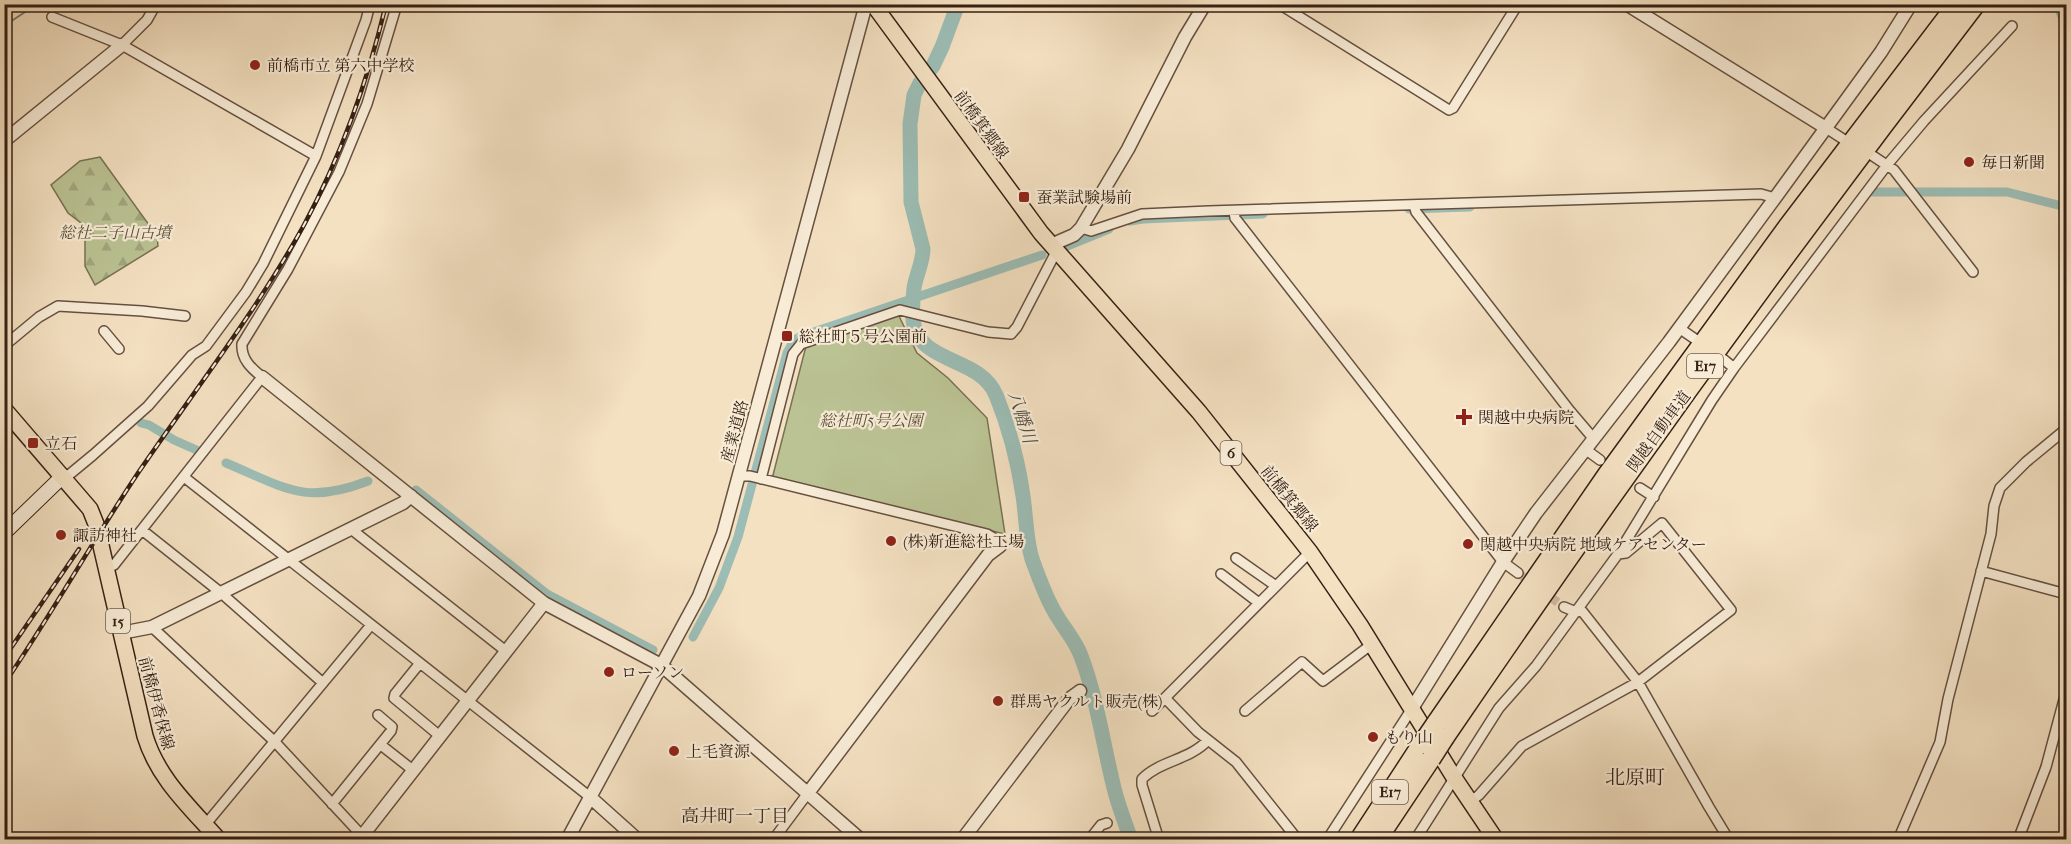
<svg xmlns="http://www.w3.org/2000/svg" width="2071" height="844" viewBox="0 0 2071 844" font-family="'IM FELL French Canon','Noto Serif JP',serif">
	<defs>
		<pattern id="forest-firs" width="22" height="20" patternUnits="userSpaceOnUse" patternTransform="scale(1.5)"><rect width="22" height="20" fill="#bbc394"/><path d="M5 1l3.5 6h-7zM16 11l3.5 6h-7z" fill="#a1a77f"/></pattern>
	</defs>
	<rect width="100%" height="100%" fill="#f4e1c2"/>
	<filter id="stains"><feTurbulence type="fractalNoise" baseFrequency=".00333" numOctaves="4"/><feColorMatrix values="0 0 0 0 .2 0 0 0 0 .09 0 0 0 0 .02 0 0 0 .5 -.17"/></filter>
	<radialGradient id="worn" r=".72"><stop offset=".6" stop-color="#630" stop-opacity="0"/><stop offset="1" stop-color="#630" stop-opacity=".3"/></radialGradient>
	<!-- forest -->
	<path fill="url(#forest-firs)" stroke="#787254" stroke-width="1.5" d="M100,157L157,236L158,246L95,285L85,266V237L81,223L68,213L51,185L80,161Z"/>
	<!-- green -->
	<path fill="#bbc394" stroke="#787254" stroke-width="1.5" d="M898,314L917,353L948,378L987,418L1005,534L772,479L806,346Z"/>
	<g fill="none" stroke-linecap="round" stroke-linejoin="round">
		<!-- stream -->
		<path stroke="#737e75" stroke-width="2" d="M4,26L37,4"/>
		<!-- canal -->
		<path stroke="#9cbdb5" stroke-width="9" d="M1872,192H2007L2066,207
			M1409,209L1470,207
			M1130,221L1143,219L1263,214
			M1067,246L1109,229
			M141,423L149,425L174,440L201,452
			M226,463C284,487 304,506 368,481
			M416,490L547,594L653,650
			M693,637L719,588L738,537L787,353L794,340L802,336L1042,255"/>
		<!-- river -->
		<path stroke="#9cbdb5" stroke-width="15" d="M958,4L942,47L933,66L920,83L914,95L910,124L911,202L923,249C923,262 916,275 914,288C913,298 912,310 913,320C918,365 979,355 996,395C1009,427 1018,461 1023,496C1026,516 1026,539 1032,559C1038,575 1044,593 1053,609C1061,625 1075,639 1081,656C1097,698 1103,744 1114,788C1118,805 1125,822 1131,840
			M2060,4L2066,18"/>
		<!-- minor-tunnel -->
		<path stroke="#ceba9f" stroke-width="9" stroke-dasharray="9 4.5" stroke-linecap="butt" d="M1518,573L1564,607"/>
		<defs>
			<path id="minor" d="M1279,4L1449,110L1453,108L1518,4
				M52,17L122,45L316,156
				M122,45L147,20L156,4
				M1826,128L1843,139
				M1873,156L1894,170L1973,272
				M1414,205L1416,212L1570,411L1593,438
				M1234,211L1235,218L1503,562L1518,573
				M1081,228L1091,231L1142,214L1209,211L1761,194L1775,198
				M1679,328L1695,339
				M104,331L119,349
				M4,346L39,317L58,306L142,311L185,316
				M1723,359L1734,368
				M1585,449L1600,460
				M63,476L70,474L93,455L148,406L192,355L206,346L246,292L263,264L316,156L366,20L370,4
				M739,476H750L987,534L992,537L1000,546
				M184,477L590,797
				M761,479L793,354L801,344L900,310L988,332L1011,334L1017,327L1056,252
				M1640,488L1654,497
				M351,529L507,652
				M142,530L220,592L323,683
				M1236,558L1276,586
				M106,568L114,565L262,377C251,368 241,359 242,344L288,269L339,172L367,104L397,4
				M1981,571L2066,594
				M1221,574L1259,603
				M1564,607L1576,612L1582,611L1638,682L1709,807L1729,840
				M152,627L275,742L366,840
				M420,663L395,694L394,698L441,737
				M1166,699L1198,732L1236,762L1298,840
				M1152,711L1310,552
				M1245,711L1302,662L1323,681L1372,644
				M381,745L414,771
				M1470,802L1479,795L1522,746L1638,682L1731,610L1662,523L1626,553L1618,554
				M332,804L391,731L392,727L378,715
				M206,824L371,625
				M773,840L808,793
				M1089,840L1101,825L1107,823
				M1159,840L1142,785V779C1159,761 1190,760 1208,740
				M1327,840L1411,710
				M1415,840L1499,708L1536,666L1618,554L1712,400L1734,368L1887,165L1924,121L2012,26
				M1898,840L1940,742L1948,699L1991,534L1994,506L2000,488L2026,462L2066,429
				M2018,840L2046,767L2066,692"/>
			<path id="tertiary" d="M1626,4L1826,128
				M4,141L122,45
				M1051,245L1074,235L1081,228L1128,149L1185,37L1205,4
				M262,377L544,603L661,665L861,840
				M121,633L152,627L403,503L411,496
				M1411,710L1503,562L1536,513L1669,342L1775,198L1881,52L1911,4
				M808,793L988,555L1000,546
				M590,797L638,840
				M359,840L544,603
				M567,840L699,596L723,534L866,4
				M962,840L1069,699L1080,691"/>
			<path id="secondary" d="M4,533L63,476"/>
			<path id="primary" d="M873,4L1041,233L1199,412L1310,552L1360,625L1455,779L1496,840
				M4,409L90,509L96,524L145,736C158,779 190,807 219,840"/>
			<path id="motorway" d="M1436,723L1606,476L1788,226L1957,4
				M1445,737C1615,487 1792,243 1976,4
				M1359,840L1421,745
				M1377,840L1431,759"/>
		</defs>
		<!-- minor casing -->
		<use href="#minor" stroke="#665040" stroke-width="12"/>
		<!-- tertiary casing -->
		<use href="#tertiary" stroke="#665040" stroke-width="15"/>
		<!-- secondary casing -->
		<use href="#secondary" stroke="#362014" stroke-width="16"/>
		<!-- primary casing -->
		<use href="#primary" stroke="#362014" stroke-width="18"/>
		<!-- motorway casing -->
		<use href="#motorway" stroke="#362014" stroke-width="21"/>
		<!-- minor -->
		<use href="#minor" stroke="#f8ecd7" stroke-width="9"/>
		<!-- tertiary -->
		<use href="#tertiary" stroke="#f8ecd7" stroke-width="12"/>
		<!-- secondary -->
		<use href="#secondary" stroke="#f8ecd7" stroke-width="14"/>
		<!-- primary -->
		<use href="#primary" stroke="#f4e1c2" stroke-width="15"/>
		<!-- motorway -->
		<use href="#motorway" stroke="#f4e1c2" stroke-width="18"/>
		<defs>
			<path id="rail" d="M4,658L79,549
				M4,684C51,615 92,542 138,473C194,391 256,312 304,225C341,156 368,80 386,4"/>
		</defs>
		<!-- rail casing -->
		<use href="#rail" stroke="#362014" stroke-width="4.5"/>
		<!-- rail -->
		<use href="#rail" stroke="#f8ecd7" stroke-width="2" stroke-dasharray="7" stroke-linecap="butt"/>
		<defs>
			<path id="motorway-bridge" d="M1421,745L1436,723
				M1431,759L1445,737"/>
		</defs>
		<!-- motorway-bridge casing -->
		<use href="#motorway-bridge" stroke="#362014" stroke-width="21" stroke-linecap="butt"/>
		<!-- motorway-bridge -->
		<use href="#motorway-bridge" stroke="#f4e1c2" stroke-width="18"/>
	</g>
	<!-- markers -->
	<g fill="#8f2418" stroke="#f8ecd7" stroke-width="2">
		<circle cx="255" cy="65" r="6"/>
		<circle cx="1969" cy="162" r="6"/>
		<rect x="1018" y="191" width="12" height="12" rx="3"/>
		<rect x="781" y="330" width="12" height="12" rx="3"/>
		<path d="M1461 408h6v6h6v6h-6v6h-6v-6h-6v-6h6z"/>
		<rect x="27" y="437" width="12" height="12" rx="3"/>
		<circle cx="61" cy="535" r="6"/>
		<circle cx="891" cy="541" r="6"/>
		<circle cx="1468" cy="544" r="6"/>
		<circle cx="609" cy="672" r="6"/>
		<circle cx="998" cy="701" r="6"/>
		<circle cx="1373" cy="737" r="6"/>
		<circle cx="674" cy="751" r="6"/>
	</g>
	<g text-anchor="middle" stroke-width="4.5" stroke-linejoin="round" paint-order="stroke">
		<!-- shield labels -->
		<g fill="#f8ecd7" stroke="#705d4e" stroke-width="1.5">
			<rect x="1687" y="354" width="36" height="24" rx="4.5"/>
			<rect x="1220.5" y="441" width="21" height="24" rx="4.5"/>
			<rect x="106" y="609" width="24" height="24" rx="4.5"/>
			<rect x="1372" y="780" width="36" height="24" rx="4.5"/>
		</g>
		<g font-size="15" font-weight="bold" fill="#362014">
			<text x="1705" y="371">E17</text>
			<text x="1231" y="458">6</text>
			<text x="118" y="626">15</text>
			<text x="1390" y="797">E17</text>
		</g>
		<!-- poi labels -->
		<g font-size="16" fill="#362014" stroke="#f8ecd7" text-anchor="start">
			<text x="267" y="71">前橋市立 第六中学校</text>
			<text x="1981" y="168">毎日新聞</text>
			<text x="1036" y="203">蚕業試験場前</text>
			<text x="799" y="342">総社町５号公園前</text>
			<text x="1478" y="423">関越中央病院</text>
			<text x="45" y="449">立石</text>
			<text x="73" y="541">諏訪神社</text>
			<text x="903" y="547">(株)新進総社工場</text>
			<text x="1480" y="550">関越中央病院 地域ケアセンター</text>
			<text x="621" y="678">ローソン</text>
			<text x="1010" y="707">群馬ヤクルト販売(株)</text>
			<text x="1385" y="743">もり山</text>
			<text x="686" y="757">上毛資源</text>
		</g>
		<!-- street labels -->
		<g font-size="16" fill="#362014" stroke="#f8ecd7">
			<text transform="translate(982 124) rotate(54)" y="6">前橋箕郷線</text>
			<text transform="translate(734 431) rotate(-75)" y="6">産業道路</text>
			<text transform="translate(1658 431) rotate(-54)" y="6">関越自動車道</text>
			<text transform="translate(1290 498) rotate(51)" y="6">前橋箕郷線</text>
			<text transform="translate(157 703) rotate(75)" y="6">前橋伊香保線</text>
		</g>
		<!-- park labels -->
		<g font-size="16" font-style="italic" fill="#5e513a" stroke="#f8ecd7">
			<text x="115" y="238">総社二子山古墳</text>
			<text x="871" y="426">総社町5号公園</text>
		</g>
		<!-- water labels -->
		<g font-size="18" font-style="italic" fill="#554f44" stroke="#f8ecd7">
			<text transform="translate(1022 417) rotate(72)" y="6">八幡川</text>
		</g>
		<!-- neighbourhood labels -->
		<g font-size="18" fill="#362014" stroke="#f8ecd7">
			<text x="735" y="822">高井町一丁目</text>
		</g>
		<!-- quarter labels -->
		<g font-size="20" fill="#362014" stroke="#f8ecd7">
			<text x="1635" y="784">北原町</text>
		</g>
	</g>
	<!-- margin -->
	<rect width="2071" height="844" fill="none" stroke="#f4e1c2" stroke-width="24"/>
	<rect x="6" y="6" width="2059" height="832" fill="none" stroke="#362014" stroke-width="3"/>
	<rect x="12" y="12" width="2047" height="820" fill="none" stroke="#362014" stroke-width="1.5"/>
	<rect width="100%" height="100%" filter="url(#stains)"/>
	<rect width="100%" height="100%" fill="url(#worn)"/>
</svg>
